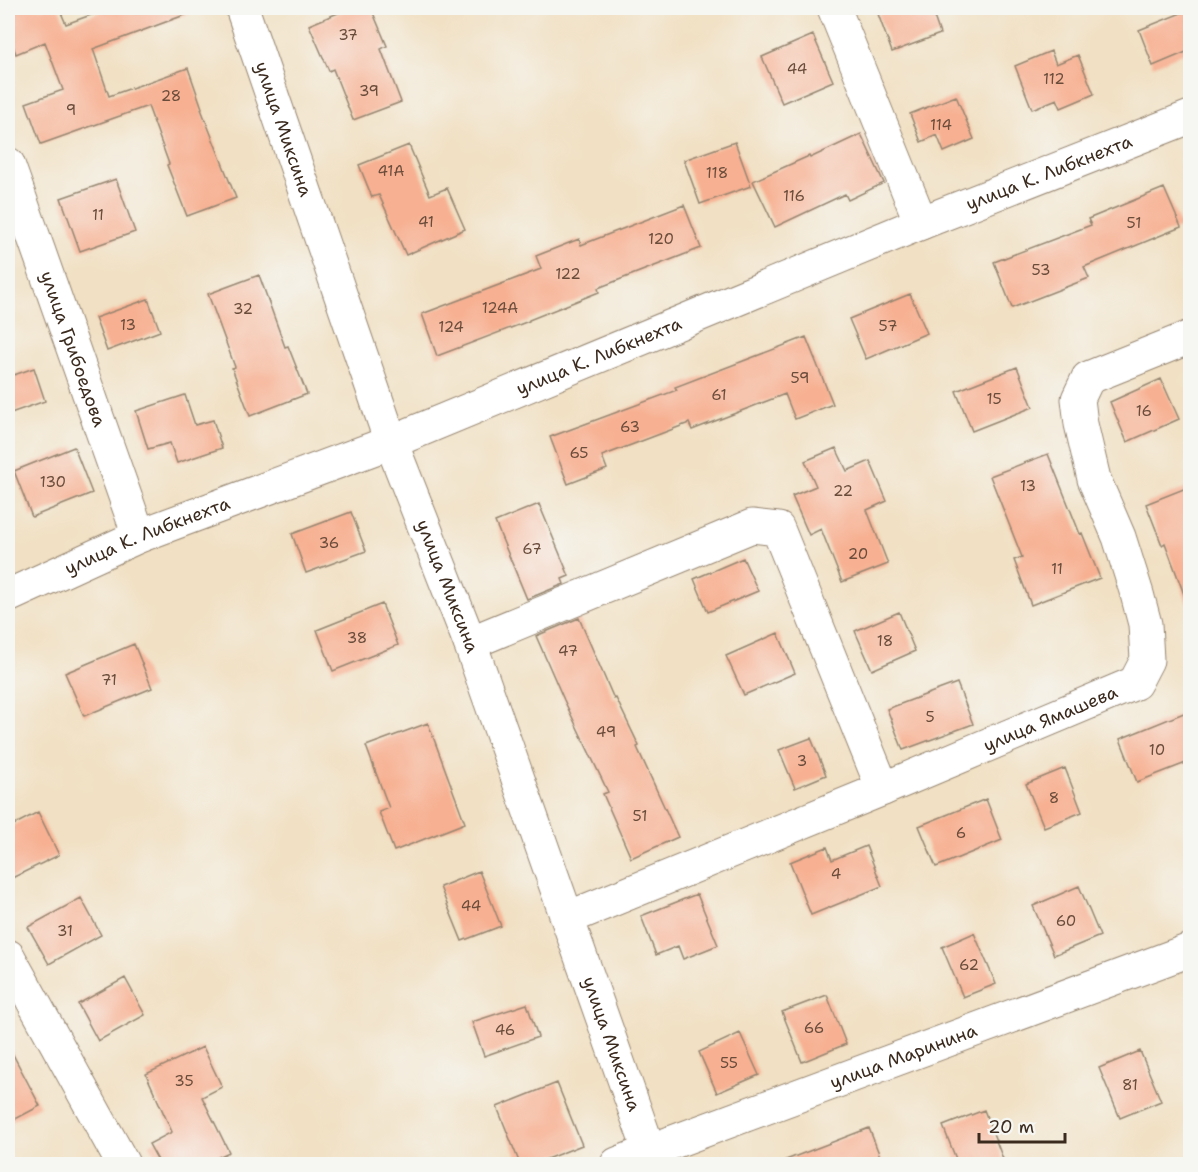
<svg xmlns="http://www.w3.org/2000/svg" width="1198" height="1172" viewBox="0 0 1198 1172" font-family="'Shantell Sans',sans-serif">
	<rect width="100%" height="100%" fill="#f6f6f2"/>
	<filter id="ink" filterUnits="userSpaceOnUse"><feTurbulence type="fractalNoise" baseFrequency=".0167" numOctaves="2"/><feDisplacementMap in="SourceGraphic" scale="12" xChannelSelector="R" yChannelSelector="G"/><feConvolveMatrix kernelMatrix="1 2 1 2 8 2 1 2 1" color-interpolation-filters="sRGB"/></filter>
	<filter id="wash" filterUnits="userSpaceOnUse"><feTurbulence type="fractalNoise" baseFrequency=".008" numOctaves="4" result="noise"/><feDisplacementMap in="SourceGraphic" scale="24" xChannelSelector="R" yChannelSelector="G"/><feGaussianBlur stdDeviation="1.35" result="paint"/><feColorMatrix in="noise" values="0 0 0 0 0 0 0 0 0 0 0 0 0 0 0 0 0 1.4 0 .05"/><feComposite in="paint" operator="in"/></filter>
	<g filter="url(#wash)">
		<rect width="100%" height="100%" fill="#f1e0c3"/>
		<g id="blocks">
			<!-- building -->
			<path fill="#f7b092" d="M8,8H59L66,24L110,8H197L198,10L93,49L109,96L188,68L202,108L201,109L236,198L187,216L167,165L169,164L148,106L41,144L26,103L63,90L45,42L16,54L8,33Z
				M350,8H371L387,46L381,49L401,102L353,120L333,69L329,71L309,25Z
				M897,8H931L940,34L892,52L878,14Z
				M1191,9V50L1153,66L1139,30Z
				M813,35L833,81L782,103L762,57Z
				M1051,51L1056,64L1078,55L1094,94L1061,108L1057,99L1032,109L1015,66Z
				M956,96L974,139L944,152L937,135L921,142L910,114Z
				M861,134L884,183L848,200L845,194L775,227L753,181L809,156L810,158Z
				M735,142L751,186L700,204L684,160Z
				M409,145L430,195L447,188L465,229L406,255L379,195L372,197L359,165Z
				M116,179L135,232L80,251L61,198Z
				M1164,188L1181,227L1084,267L1089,278L1012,308L994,262L1091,225L1088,219Z
				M684,205L701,248L598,288L599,292L529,320V321L437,356L422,314L541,269L536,256L579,239L581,245Z
				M259,275L285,347L288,346L307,394L250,416L232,368L235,367L208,294Z
				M910,294L927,333L866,359L849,319Z
				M148,299L160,331L107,351L95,318Z
				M806,337L833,404L795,419L785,394L692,430L689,423L602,456L607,469L568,484L550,437L677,390L675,387Z
				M1017,367L1033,407L972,431L956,391Z
				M34,368L45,401L8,414V377Z
				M1161,379L1179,419L1127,442L1110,402Z
				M185,395L195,425L213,420L222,448L177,463L170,443L148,449L136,411Z
				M74,447L92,493L32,517L14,471Z
				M836,448L847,471L870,461L887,501L867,510L888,564L842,582L821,529L809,535L792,496L816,486L805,461Z
				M1048,454L1080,534L1082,533L1100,578L1031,605L1014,560L1022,557L990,476Z
				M1191,486V605H1188L1165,543L1162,545L1146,504Z
				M539,504L569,576L562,579L564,584L527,599L495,522Z
				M351,512L366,551L306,573L292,534Z
				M743,558L758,591L708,612L694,579Z
				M382,604L398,645L333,671L317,630Z
				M899,612L915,651L872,670L855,631Z
				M579,618L614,699L616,698L639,746L637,747L678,837L631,858L603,794L608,792L564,700L536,636Z
				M778,633L795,673L744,695L726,656Z
				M134,644L152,688L84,716L65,673Z
				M957,683L973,724L903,750L887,709Z
				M1191,710V761L1137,782L1120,739Z
				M428,723L465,823L394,851L379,812L389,808L366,746Z
				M811,738L826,775L795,788L779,750Z
				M1065,768L1082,812L1044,827L1026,784Z
				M986,799L1002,840L936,867L919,826Z
				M38,812L59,855L8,880V828Z
				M866,846L882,886L811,915L790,862L827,847L832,860Z
				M479,871L501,926L462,941L440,887Z
				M1079,886L1100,936L1054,955L1033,906Z
				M697,894L718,945L683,959L678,946L656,955L641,916Z
				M81,898L101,935L49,964L28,927Z
				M974,933L996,984L963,997L942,947Z
				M125,978L145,1015L98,1041L78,1004Z
				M827,995L846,1044L802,1062L782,1012Z
				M527,1004L538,1037L484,1056L472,1022Z
				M740,1033L759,1075L717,1093L699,1052Z
				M8,1045L40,1106L8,1123Z
				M203,1047L222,1087L202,1097L229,1152L204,1164H160L149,1144L172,1132L146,1074Z
				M1140,1051L1161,1101L1120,1118L1099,1068Z
				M557,1083L582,1145L534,1164H520L497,1107Z
				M984,1110L1005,1164H958L943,1126Z
				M869,1128L883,1164H778V1163Z"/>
		</g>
	</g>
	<g filter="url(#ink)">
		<use href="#blocks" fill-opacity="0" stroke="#968570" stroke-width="1.5"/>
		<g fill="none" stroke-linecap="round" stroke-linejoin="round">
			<defs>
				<g id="minor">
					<path id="s1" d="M242,8L391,442L470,643L654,1164"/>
					<path d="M834,8L921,223"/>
					<path id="s2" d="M8,164L139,536"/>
					<path id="s3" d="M8,596L139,536L391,442L921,223L1190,117"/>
					<path d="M470,643L752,526L778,529L883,789"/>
					<path id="s4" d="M568,918L883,789L1135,683L1147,660L1145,624L1137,594L1119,537L1094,479L1081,424L1078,399L1088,378L1190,337"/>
					<path d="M8,956L123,1164"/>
					<path id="s5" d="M617,1164L649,1151L1190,950"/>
				</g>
			</defs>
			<!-- minor casing -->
			<use href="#minor" stroke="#968570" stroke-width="35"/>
			<!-- minor -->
			<use href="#minor" stroke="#fff" stroke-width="33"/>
		</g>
	</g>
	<g text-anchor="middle" stroke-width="4.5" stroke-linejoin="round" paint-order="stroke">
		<!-- number labels -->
		<g font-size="15" fill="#6a4c3b">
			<text x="348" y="40">37</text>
			<text x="797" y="74">44</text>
			<text x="1054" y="84">112</text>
			<text x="369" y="96">39</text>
			<text x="171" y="101">28</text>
			<text x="71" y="115">9</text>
			<text x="941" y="130">114</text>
			<text x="391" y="176">41А</text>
			<text x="717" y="178">118</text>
			<text x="794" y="201">116</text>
			<text x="98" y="220">11</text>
			<text x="426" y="227">41</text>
			<text x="1134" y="228">51</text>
			<text x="661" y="244">120</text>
			<text x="1041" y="275">53</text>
			<text x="568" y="279">122</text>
			<text x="500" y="313">124А</text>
			<text x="243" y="314">32</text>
			<text x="128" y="330">13</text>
			<text x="888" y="331">57</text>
			<text x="451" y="332">124</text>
			<text x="800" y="383">59</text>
			<text x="719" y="400">61</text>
			<text x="994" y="404">15</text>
			<text x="1144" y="416">16</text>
			<text x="630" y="432">63</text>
			<text x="579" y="458">65</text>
			<text x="53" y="487">130</text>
			<text x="1028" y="491">13</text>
			<text x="843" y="496">22</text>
			<text x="329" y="548">36</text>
			<text x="532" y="554">67</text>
			<text x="858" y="559">20</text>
			<text x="1057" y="574">11</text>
			<text x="357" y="643">38</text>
			<text x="885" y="646">18</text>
			<text x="568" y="656">47</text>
			<text x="109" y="685">71</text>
			<text x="930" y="722">5</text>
			<text x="606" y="737">49</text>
			<text x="1157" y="755">10</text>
			<text x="802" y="766">3</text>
			<text x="1054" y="803">8</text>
			<text x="640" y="821">51</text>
			<text x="961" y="838">6</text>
			<text x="836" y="879">4</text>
			<text x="471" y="911">44</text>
			<text x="1066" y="926">60</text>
			<text x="65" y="936">31</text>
			<text x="969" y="970">62</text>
			<text x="814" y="1033">66</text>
			<text x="505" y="1035">46</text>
			<text x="729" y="1068">55</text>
			<text x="184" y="1086">35</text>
			<text x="1130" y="1090">81</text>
		</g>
		<!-- street labels -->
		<g font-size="18" fill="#3b2a1e" stroke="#f6f6f2">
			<text dy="6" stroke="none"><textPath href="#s1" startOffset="128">улица Миксина</textPath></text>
			<text dy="6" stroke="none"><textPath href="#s3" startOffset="1124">улица К. Либкнехта</textPath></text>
			<text dy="6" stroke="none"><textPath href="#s2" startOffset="196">улица Грибоедова</textPath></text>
			<text dy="6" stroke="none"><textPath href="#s3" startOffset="638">улица К. Либкнехта</textPath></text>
			<text dy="6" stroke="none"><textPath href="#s3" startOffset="152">улица К. Либкнехта</textPath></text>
			<text dy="6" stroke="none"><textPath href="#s1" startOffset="614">улица Миксина</textPath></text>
			<text dy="6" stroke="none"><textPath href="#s4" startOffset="522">улица Ямашева</textPath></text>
			<text dy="6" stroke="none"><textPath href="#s1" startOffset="1100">улица Миксина</textPath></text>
			<text dy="6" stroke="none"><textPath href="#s5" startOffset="306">улица Маринина</textPath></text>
		</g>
	</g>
	<!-- margin -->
	<rect width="1198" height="1172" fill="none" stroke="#f6f6f2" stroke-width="30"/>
	<!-- scale -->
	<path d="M979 1133v9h86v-9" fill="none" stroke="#3b2a1e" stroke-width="3"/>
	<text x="988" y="1133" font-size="18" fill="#3b2a1e" stroke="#f6f6f2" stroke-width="4.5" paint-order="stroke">20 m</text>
</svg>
